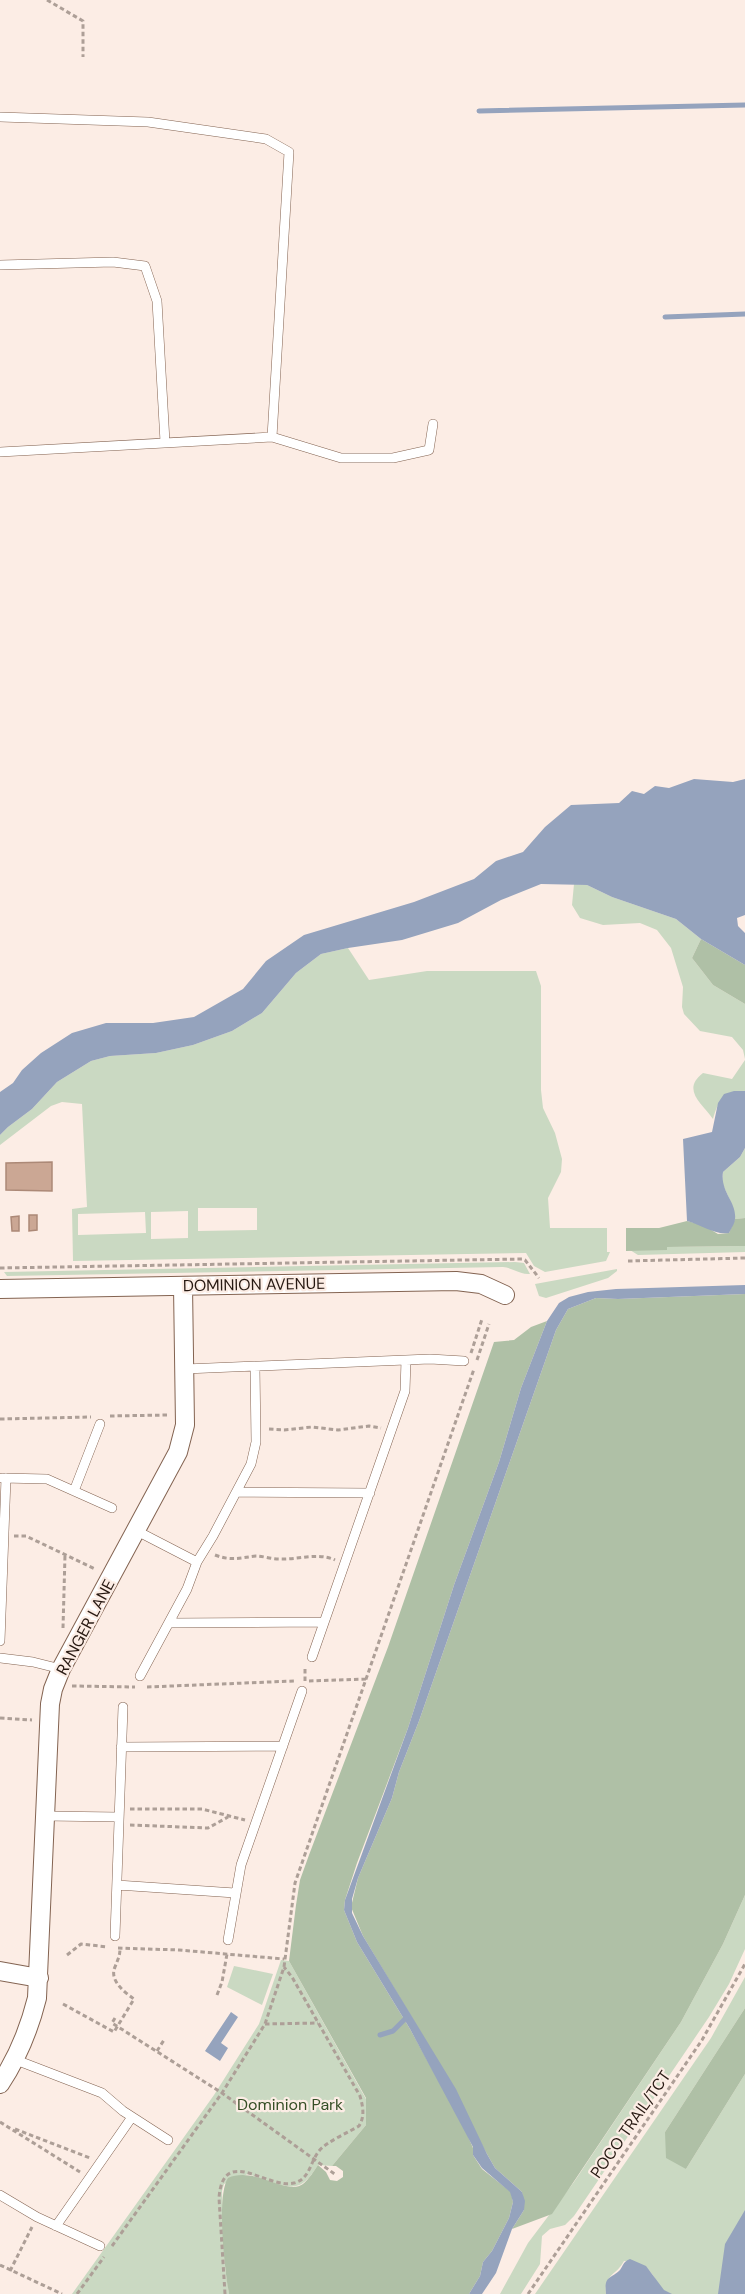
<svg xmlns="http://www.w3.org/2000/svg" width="745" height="2294" viewBox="0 0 745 2294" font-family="'DM Sans',sans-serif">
	<rect width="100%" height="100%" fill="#fcede5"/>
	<!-- green -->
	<path fill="#cad9c2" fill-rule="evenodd" d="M574,884L587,885L612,897L676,919L701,939L692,958L713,985L745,1004V1059L743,1050L732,1037L700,1031L684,1014L682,1007L683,987L671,948L657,930L640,923L603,925L580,918L572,905Z
		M348,948L369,980L427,971H536L541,986V1090L543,1108L555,1133L562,1159L561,1172L548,1198L550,1228H607V1252H610L606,1261L545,1272L534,1266L526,1253L73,1261L72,1209L87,1207L82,1104L62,1102L51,1106L0,1145V1135L8,1127L32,1109L57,1082L91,1061L110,1056L156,1053L193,1045L232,1031L262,1013L296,973L321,954ZM198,1208H257V1230L198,1231ZM188,1211V1238L151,1239V1212ZM145,1212L146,1233L78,1235V1214Z
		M745,1060V1091C724,1091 718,1101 713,1119C702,1103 681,1090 703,1073L732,1079Z
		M745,1148V1218L735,1219L730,1200L722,1183L723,1172L740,1157Z
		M745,1246V1252L638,1255L630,1250H666L667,1247Z
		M515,1262L524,1263L530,1274C521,1275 513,1268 503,1267L7,1276L4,1272Z
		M617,1269V1271L608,1278L546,1298L539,1296L535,1284Z
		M745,1895V1949L729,1984L709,2017L574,2216L565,2225L550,2229L542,2236L540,2264L521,2294H500L528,2243L574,2182L681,2022L723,1944Z
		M281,1960L289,1961L366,2099V2125L332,2166L318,2165C314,2171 309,2179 303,2183C291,2193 261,2178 248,2174L224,2184L222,2191L225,2267L229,2294H72L214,2095L238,2057L259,2024Z
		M234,1966L273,1974L262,2005L227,1987Z
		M745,1977V2008L665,2132L686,2169L745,2074V2294H660C655,2272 647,2263 624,2261C616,2276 604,2274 606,2294H535L711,2038Z"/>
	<!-- forest -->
	<path fill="#afc0a6" d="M701,939L745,965V1004L713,985L692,958Z
		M745,1218V1246L667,1247V1250L626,1251V1228H659L687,1221L703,1225L718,1234L729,1233L735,1219Z
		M745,1294V1895L723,1944L681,2022L552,2214L512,2229L524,2210L522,2192L495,2168L487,2154L427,2043L363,1936L351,1907L358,1878L392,1798L399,1772L419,1721L556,1330L568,1309L596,1298L618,1299Z
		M547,1321L521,1388L499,1462L454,1585L408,1728L357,1863L345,1900L344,1910L357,1942L410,2029L464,2127L473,2148V2155L482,2169L511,2192L513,2202L509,2218L492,2251L483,2262L480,2276L469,2294H229C225,2271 216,2196 228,2178C255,2166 287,2196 303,2184C309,2179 314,2171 318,2165L326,2172L330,2180L337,2181L343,2177V2171L336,2166H332L366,2125V2098L289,1961L296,1905L300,1880L309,1855L388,1647L494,1342L514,1340L531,1327Z
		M745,2008V2074L686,2169L666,2158L665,2132Z"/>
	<!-- water -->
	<path fill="#95a3bd" d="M694,779L733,782L745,779V915L737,918L738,926L745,933V965L701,939L676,919L612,897L587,885L541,884L501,900L458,923L402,940L348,948L321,954L296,973L262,1013L232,1031L193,1045L156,1053L110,1056L91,1061L57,1082L32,1109L8,1127L0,1135V1092L13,1083L22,1070L41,1053L72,1033L106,1023H153L194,1017L243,989L266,961L304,935L414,902L474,879L496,861L523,852L545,827L571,805L619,803L632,791L644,794L655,786L669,788Z
		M734,1091H745V1148L740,1157L723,1172C720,1192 737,1202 735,1219C735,1223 731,1229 729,1233C714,1235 702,1225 687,1221L683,1139L712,1132L718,1103L724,1094Z
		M745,1285V1294L618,1299L596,1298L568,1309L556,1330L419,1721L399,1772L392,1798L358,1878L352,1899V1913L363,1936L456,2089L487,2154L495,2168L522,2192L525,2201L524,2210L512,2229L496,2273L482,2294H469L480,2276L483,2262L492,2251L509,2218L513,2202L510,2192L482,2168L473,2155V2147L410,2029L357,1942L344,1910L345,1900L408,1728L454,1585L499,1462L521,1388L547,1321L559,1303L569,1297L588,1292L616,1289Z
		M231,2012L238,2017L221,2043L228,2048L220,2061L205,2051Z
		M745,2210V2294H718L725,2244Z
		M630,2259L646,2266L664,2290L672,2294H606C604,2275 610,2280 620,2270C624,2264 623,2262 630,2259Z"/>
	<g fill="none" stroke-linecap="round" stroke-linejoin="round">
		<!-- stream -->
		<path stroke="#95a3bd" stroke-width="5" d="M479,111L745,105
			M665,317L745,314
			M380,2035L393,2031L406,2018"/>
	</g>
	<!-- building -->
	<path fill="#cba794" stroke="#ac8977" stroke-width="1.5" d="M52,1162V1191L6,1190V1163Z
		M29,1215H37V1230L29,1231Z
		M19,1216V1231H12L11,1217Z"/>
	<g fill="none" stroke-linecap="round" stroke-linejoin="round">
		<defs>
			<path id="service" d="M0,117L148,122L266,139L289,152L272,437L0,452
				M0,265L113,262L145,266L157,301L165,442
				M272,437L341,458H393L429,450L433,424
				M185,1369L430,1359L464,1361
				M2,1478L47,1479L112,1508
				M74,1491L100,1424
				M237,1492L370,1493
				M137,1531L197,1562
				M169,1623L324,1622
				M0,1641L6,1478
				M312,1657L405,1391L406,1360
				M0,1658L33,1662L61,1669
				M140,1676L187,1589L197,1562L213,1536L251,1464L256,1442L255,1367
				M121,1747L283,1746
				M46,1816L119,1817
				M117,1885L235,1893
				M115,1936L123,1707
				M228,1940L241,1865L302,1691
				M16,2060L102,2093L123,2111L168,2140
				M0,2195L37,2217L100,2246
				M56,2226L132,2117"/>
			<path id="minor" d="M0,1289L456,1281L481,1284L505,1295
				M0,1971L39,1978
				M0,2084C18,2057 29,2030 37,1998L50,1704L53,1689L61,1669L178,1452L185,1425L183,1286"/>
		</defs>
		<!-- service casing -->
		<use href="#service" stroke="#836351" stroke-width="10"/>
		<!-- minor casing -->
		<use href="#minor" stroke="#836351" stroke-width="20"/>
		<!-- path -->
		<path stroke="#ad9f97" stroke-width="3" stroke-dasharray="4.5 3" stroke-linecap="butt" d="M47,0L83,21V57
			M628,1261L745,1258
			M0,1268L522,1259L525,1260L539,1278
			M471,1353L482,1319
			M477,1360L489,1324
			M110,1416L167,1415
			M0,1419L91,1417
			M269,1429L284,1430L312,1427L338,1430L369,1426L381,1428
			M14,1536H26L95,1569
			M215,1555C230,1561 240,1558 256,1556C263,1556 271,1559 279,1559C298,1560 317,1552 335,1560
			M63,1628L65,1555
			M305,1681V1667
			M309,1681L368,1679
			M72,1686L135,1687
			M147,1687L294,1681
			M0,1718L32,1720
			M130,1809H202L245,1820
			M130,1825L208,1828L228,1817
			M118,1948L179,1950L284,1959
			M67,1955L81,1944L108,1947
			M217,1995L222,1982L227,1954
			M63,2004L114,2032L134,1999C124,1992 109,1980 115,1967C118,1959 120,1956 120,1948
			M115,2018L112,2023L222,2093L336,2175
			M265,2024L318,2023
			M157,2051L164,2040
			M0,2122L80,2172
			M15,2129L90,2158
			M112,2246L222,2093L265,2024L284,1967L295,1883L474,1369
			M0,2265L62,2294
			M10,2271L32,2227
			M77,2294L104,2257
			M225,2294L219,2198C223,2144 268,2190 294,2183C310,2179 310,2162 319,2151C326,2142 349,2132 359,2126C365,2116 363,2107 360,2096L292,1977L284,1967
			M528,2294L702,2040L745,1964"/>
		<!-- service -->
		<use href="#service" stroke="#fff" stroke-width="9"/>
		<!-- minor -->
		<use href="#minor" stroke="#fff" stroke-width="18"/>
	</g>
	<g text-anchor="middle" stroke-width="4.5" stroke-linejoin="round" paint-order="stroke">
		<!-- street labels -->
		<g font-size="16" fill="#271912" stroke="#fcede5">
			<text transform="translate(254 1284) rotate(-1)" y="6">DOMINION AVENUE</text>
			<text transform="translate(85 1627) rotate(-62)" y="6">RANGER LANE</text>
			<text transform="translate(630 2124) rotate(-55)" y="6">POCO TRAIL/TCT</text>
		</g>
		<!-- park labels -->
		<g font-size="16" fill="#354e25" stroke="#fcede5">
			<text x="290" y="2110">Dominion Park</text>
		</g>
	</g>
</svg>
